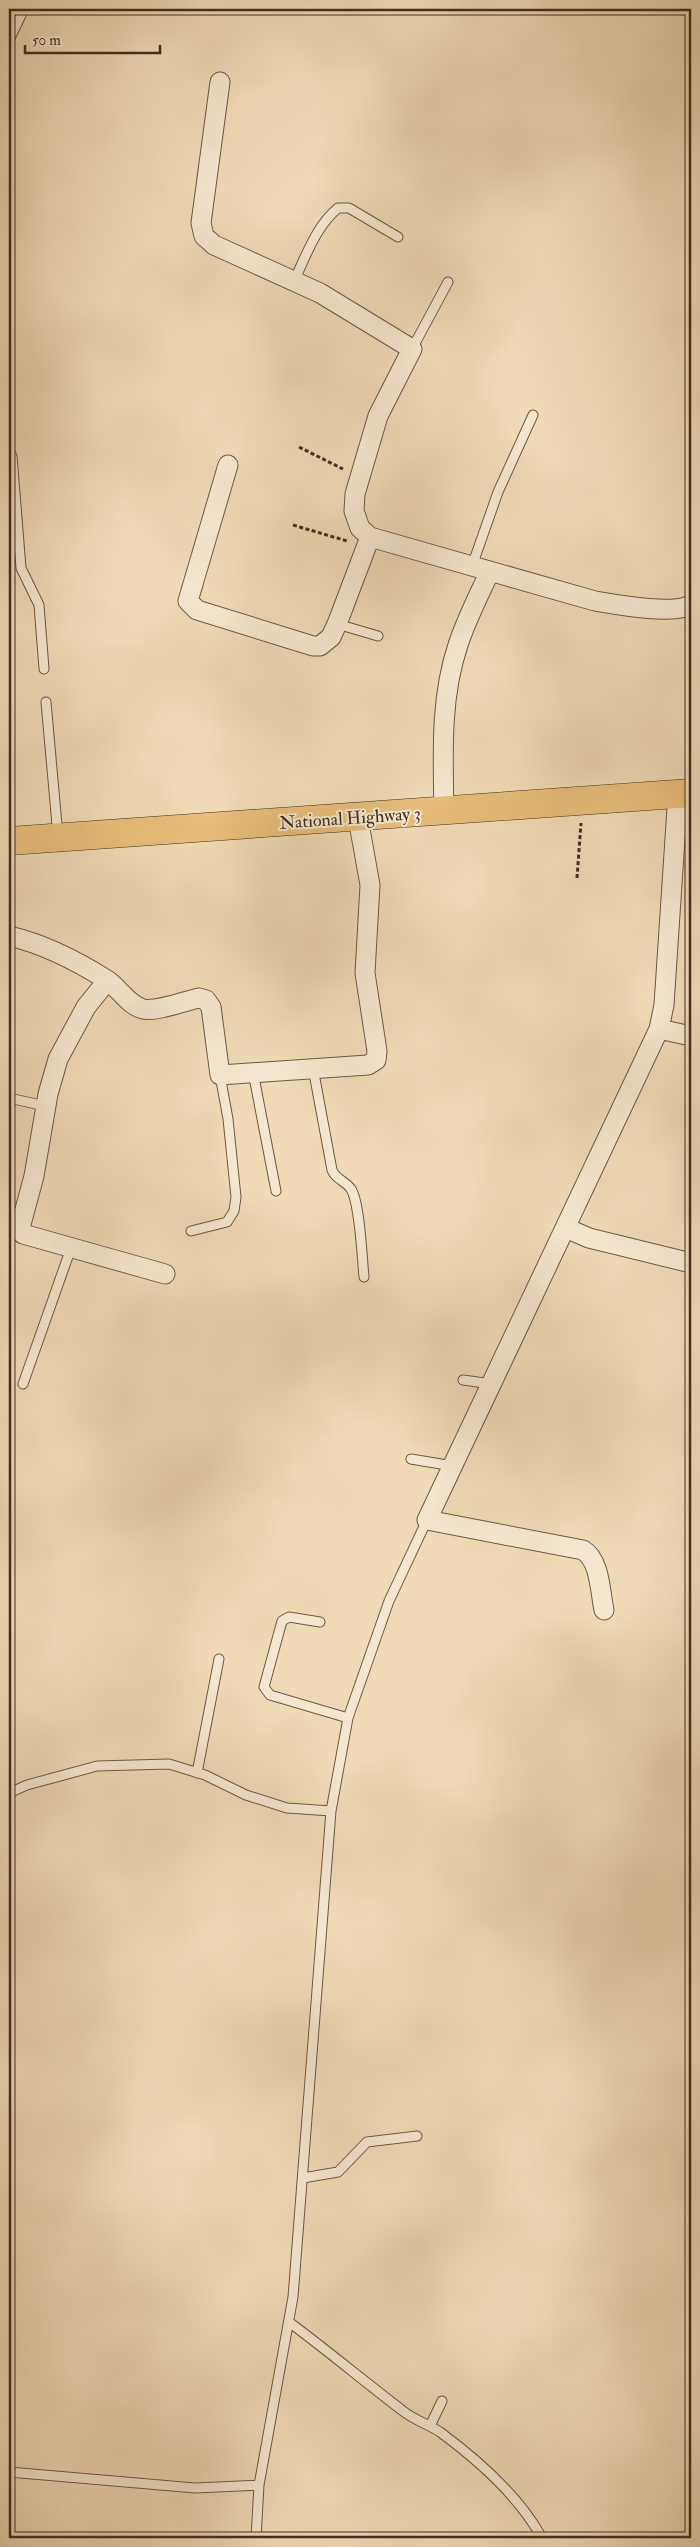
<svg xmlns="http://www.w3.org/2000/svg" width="700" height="2547" viewBox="0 0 700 2547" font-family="'IM FELL Double Pica',serif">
	<rect width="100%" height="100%" fill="#efdab5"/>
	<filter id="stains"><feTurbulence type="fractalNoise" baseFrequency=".004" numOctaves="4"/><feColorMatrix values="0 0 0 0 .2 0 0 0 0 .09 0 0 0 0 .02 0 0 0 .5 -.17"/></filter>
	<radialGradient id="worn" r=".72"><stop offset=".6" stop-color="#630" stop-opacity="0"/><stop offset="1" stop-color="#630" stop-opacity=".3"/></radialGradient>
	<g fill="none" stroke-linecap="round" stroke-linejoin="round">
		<defs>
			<path id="lane" d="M9,40L24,9
				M294,281C306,256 316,226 338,208H349L398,237
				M412,349L448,282
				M12,456L21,568L39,605L44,669
				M472,566L498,492L533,415
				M337,624L378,636
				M46,702L58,836
				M313,1068L332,1170C336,1180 346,1181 351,1189C360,1203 362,1258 364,1277
				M253,1072L276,1191
				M9,1098L45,1106
				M191,1231L227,1222L234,1211L236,1197L228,1119L220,1075
				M463,1380L492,1384
				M23,1384L71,1248
				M411,1459L453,1466
				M320,1622L289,1617L282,1621L264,1687L270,1695L348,1718
				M197,1773L219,1659
				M9,1793L27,1785L97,1766L169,1764L205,1775L246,1795L287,1808L331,1811
				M303,2178L338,2172L367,2142L417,2136
				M289,2322C328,2351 365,2382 403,2411C414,2420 428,2424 440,2432C478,2460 519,2496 542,2538
				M430,2426L442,2401
				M9,2472L195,2488L259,2485L293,2297L331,1811L348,1718L389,1601L427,1520
				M256,2538L259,2485"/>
			<path id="street" d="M220,82L201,223L204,236L214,245L320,293L412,349L378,416L355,494L354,511L360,528L370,537L595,601C613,604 679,616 691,604
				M228,465L188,601L197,610L313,646H320L331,637L337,624L370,537
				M444,812C443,756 440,698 458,645C466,620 479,595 490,571
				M9,936C44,944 77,961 107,980C119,988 128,1005 143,1009C156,1012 185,1001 199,998L206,1000L211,1007L220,1075L368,1065L376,1060L377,1051L365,973L370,885L358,818
				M107,981L86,1007L58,1059L48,1094L34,1176L20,1228L23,1234L165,1274
				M659,1029L691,1036
				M566,1228L589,1238L691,1263
				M604,1610C600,1591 600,1560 583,1550L427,1520L659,1029L664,1005L678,793"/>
			<path id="highway" d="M9,841L691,793"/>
		</defs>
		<!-- lane casing -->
		<use href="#lane" stroke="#6c5947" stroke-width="11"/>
		<!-- street casing -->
		<use href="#street" stroke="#6c5947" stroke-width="21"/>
		<!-- highway casing -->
		<use href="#highway" stroke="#412e22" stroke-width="29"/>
		<!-- path -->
		<path stroke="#412e22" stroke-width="3" stroke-dasharray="4 2.5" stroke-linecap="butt" d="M299,447L343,469
			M293,525L347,541
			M577,878L581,823"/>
		<!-- lane -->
		<use href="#lane" stroke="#f5e7cf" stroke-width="9"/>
		<!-- street -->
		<use href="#street" stroke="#f5e7cf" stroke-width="19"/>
		<!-- highway -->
		<use href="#highway" stroke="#e8bd7a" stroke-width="28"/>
	</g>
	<g text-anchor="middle" stroke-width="4" stroke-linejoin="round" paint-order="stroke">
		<!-- street labels -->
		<g font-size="18" fill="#412e22" stroke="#f5e7cf">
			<text transform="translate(350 818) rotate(-4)" y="6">National Highway 3</text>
		</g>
	</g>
	<!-- margin -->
	<rect width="700" height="2547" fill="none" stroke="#efdab5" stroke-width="30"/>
	<rect x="10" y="10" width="680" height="2527" fill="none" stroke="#412e22" stroke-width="2.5"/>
	<rect x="15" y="15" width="670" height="2517" fill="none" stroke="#412e22"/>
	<!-- scale -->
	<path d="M25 45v8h135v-8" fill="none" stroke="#412e22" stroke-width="2.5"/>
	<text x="32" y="45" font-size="15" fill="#412e22" stroke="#f5e7cf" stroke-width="4" paint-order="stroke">50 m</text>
	<rect width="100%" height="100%" filter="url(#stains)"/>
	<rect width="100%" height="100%" fill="url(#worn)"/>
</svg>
